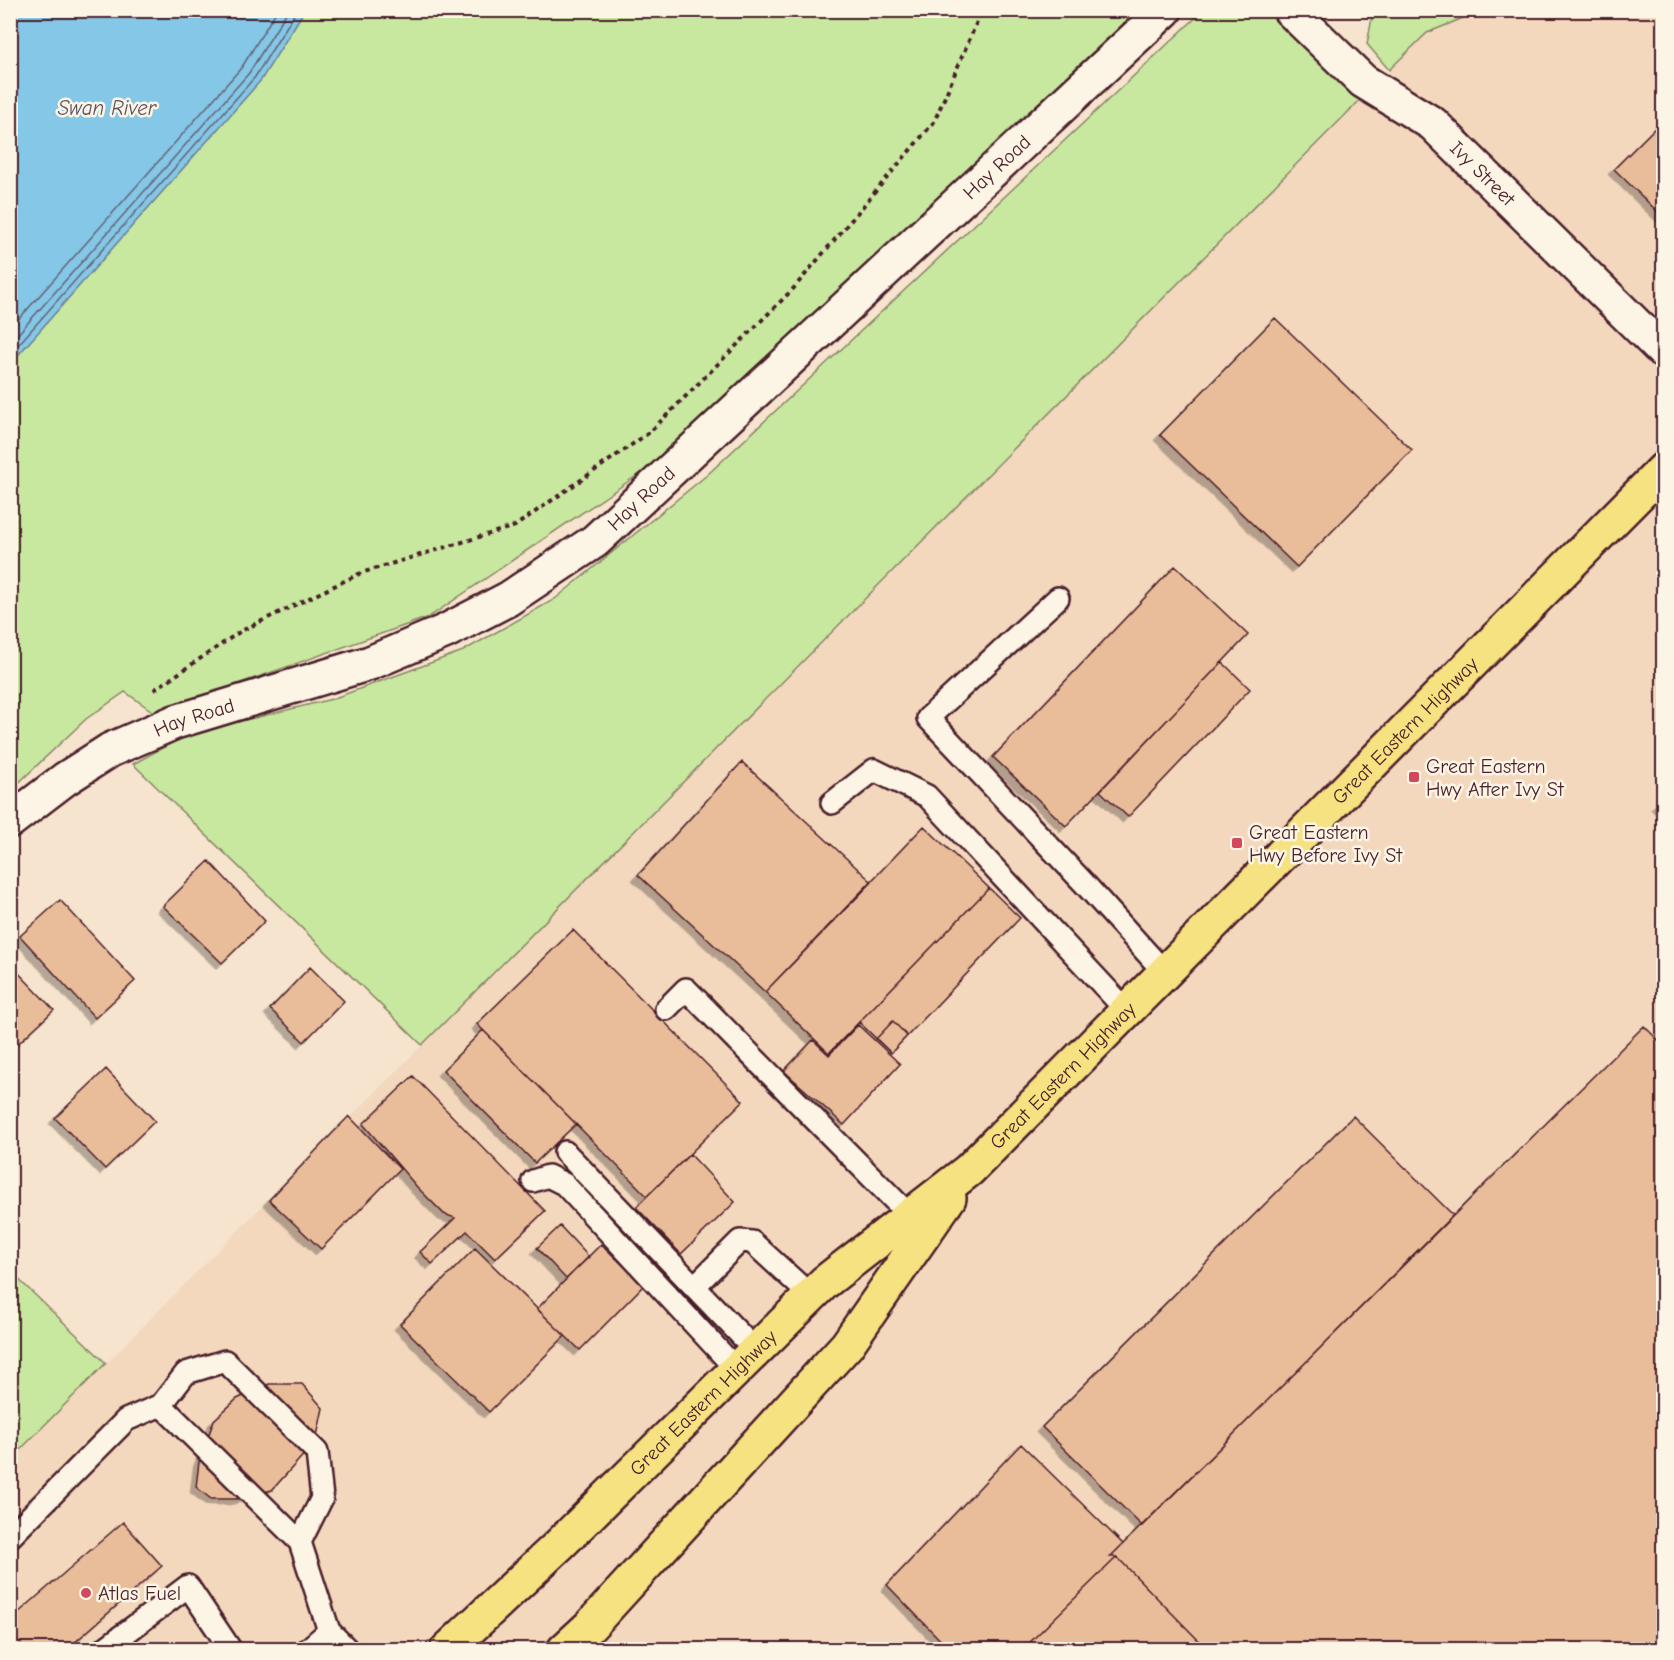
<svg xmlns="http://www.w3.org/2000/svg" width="1674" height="1660" viewBox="0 0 1674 1660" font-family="'Comic Neue',sans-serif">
	<defs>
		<filter id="shadow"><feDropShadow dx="-5.5" dy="5.5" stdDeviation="0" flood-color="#0004"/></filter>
	</defs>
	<rect width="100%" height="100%" fill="#f7e4ce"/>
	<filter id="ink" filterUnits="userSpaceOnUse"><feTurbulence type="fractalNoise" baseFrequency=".0167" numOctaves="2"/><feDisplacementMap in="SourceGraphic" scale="12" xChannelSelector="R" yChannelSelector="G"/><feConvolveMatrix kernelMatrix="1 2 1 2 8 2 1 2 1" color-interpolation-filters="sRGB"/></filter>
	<g filter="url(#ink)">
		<!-- built -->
		<path fill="#f3d8be" d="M1480,11H1663V1649L11,1650V1459L1427,33Z"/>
		<!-- green -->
		<path fill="#c8e8a0" stroke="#898466" stroke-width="1.5" d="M304,11H1153L648,468L429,617L155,713L125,692L86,719L11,790V363L260,81Z
			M1203,11H1255L1281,19L1362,98L422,1045L133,764L188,734L332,699L463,651L555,599L707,475Z
			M1371,11H1480L1427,33L1389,70L1367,44L1373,13Z
			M10,1271L106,1363L11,1459H10Z"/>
		<!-- water -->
		<path fill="#85c7e6" stroke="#6d849b" stroke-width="1.5" d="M11,10L304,11L261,80L11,363Z"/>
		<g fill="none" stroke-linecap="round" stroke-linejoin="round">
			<!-- shore -->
			<path stroke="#626276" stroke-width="1.5" d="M10,329L242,67L277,10
				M10,343L249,73L288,10
				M10,354L255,77L297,10"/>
		</g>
		<!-- building -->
		<path fill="#eabd9a" stroke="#4a1f2b" stroke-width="1.5" filter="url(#shadow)" d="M1664,119V218L1614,169Z
			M1275,318L1412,450L1297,567L1160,435Z
			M1175,566L1248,635L1066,826L993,757Z
			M1222,662L1250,689L1128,817L1100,791Z
			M742,762L872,882L765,992L638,875Z
			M1664,797V811L1657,804Z
			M924,826L989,888L829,1053L765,992Z
			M209,861L265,921L222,963L163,906Z
			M989,888L1020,918L891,1053L859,1022Z
			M60,900L135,981L95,1018L20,936Z
			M573,930L743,1101L647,1196L477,1024Z
			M10,964L54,1010L10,1051Z
			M310,967L344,1001L304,1042L270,1009Z
			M893,1021L907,1036L891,1053L876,1039Z
			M858,1025L900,1064L844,1125L784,1071L813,1040L829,1055Z
			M1644,1026L1664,1046V1650H1208L1117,1557H1110Z
			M483,1030L576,1124L535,1163L443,1070Z
			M106,1069L155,1121L105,1169L55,1118Z
			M413,1076L545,1211L495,1259L467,1231L432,1264L420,1252L455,1218L444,1214L417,1187L363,1124Z
			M349,1116L400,1169L321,1249L269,1200Z
			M1353,1116L1453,1215L1142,1526L1042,1427Z
			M690,1154L735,1202L681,1254L636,1207Z
			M560,1226L589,1257L566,1279L537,1248Z
			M601,1244L644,1285L580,1350L537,1309Z
			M475,1248L565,1336L489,1412L400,1324Z
			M269,1384H302L323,1408L316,1441L272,1490L236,1499H211L196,1487L199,1462L214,1420L237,1399Z
			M1021,1444L1123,1544L1110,1557H1117L1022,1650H950L887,1585Z
			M123,1522L162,1566L66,1650H10V1620Z
			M1117,1557L1208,1650H1022Z"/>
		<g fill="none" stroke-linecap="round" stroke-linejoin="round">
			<defs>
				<path id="lane" d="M1058,598L928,718L1083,882L1165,973
					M832,803L874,770L927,796L1127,1011
					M666,1009L686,989L910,1216
					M565,1152L756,1351
					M533,1181L548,1176L564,1184L737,1370
					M694,1287L740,1241L752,1242L811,1296
					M161,1405L186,1373L225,1361L317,1452L322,1498L300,1542
					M10,1537L126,1420L161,1405L300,1542L329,1631
					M103,1650L188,1586L231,1650
					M307,1650L329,1631L348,1650"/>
				<g id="street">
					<path id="s1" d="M1290,10L1363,81L1433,124L1664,352"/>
					<path id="s2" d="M10,821L65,779L110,750L175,722L370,663L446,631L508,599L595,541L1165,10"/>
				</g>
				<g id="highway">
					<path id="s3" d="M447,1650L559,1545L825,1282L969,1170L1664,469"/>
					<path d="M564,1650L590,1626L847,1345L949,1198"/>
				</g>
			</defs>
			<!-- lane casing -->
			<use href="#lane" stroke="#4a1f2b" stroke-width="26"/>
			<!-- street casing -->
			<use href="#street" stroke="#4a1f2b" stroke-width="38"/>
			<!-- highway casing -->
			<use href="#highway" stroke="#4a1f2b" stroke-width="38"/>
			<!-- path -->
			<path stroke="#4a1f2b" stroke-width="4" stroke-dasharray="4.5 4.5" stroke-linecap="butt" d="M154,690L241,631L361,573L515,526L650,432L793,289L934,122L982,10"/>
			<!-- lane -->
			<use href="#lane" stroke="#fcf5e5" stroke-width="21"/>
			<!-- street -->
			<use href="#street" stroke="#fcf5e5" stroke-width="33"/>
			<!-- highway -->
			<use href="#highway" stroke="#f7e281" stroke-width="33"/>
		</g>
	</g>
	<!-- markers -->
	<g fill="#d1495b" stroke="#fcf5e5" stroke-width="2">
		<rect x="1408" y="771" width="12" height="12" rx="3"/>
		<rect x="1231" y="837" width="12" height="12" rx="3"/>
		<circle cx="86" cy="1593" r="6"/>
	</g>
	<g text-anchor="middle" stroke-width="5" stroke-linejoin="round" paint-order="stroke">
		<!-- street labels -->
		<g font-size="20" fill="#4a1f2b" stroke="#fcf5e5">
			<text dy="7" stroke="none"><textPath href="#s2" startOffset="1203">Hay Road</textPath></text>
			<text dy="7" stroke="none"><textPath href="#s1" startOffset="254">Ivy Street</textPath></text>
			<text dy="7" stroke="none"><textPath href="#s2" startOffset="717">Hay Road</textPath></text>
			<text dy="7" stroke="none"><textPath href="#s2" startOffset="213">Hay Road</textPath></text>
			<text dy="7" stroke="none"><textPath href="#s3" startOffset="1329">Great Eastern Highway</textPath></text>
			<text dy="7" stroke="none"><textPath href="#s3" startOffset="843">Great Eastern Highway</textPath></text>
			<text dy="7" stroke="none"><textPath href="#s3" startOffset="356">Great Eastern Highway</textPath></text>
		</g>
		<!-- poi labels -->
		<g font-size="20" fill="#4a1f2b" stroke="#fcf5e5" text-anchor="start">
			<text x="1426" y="773">Great Eastern<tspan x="1426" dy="23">Hwy After Ivy St</tspan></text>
			<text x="1249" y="839">Great Eastern<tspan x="1249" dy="23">Hwy Before Ivy St</tspan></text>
			<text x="98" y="1600">Atlas Fuel</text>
		</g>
		<!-- water labels -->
		<g font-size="21" font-style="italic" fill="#5c5163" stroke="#fcf5e5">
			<text x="107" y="115">Swan River</text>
		</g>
	</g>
	<!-- margin -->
	<rect width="1674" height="1660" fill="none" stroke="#fcf5e5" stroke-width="36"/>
	<rect x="18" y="18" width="1638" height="1624" fill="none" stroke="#4a1f2b" stroke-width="2" filter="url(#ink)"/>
</svg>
